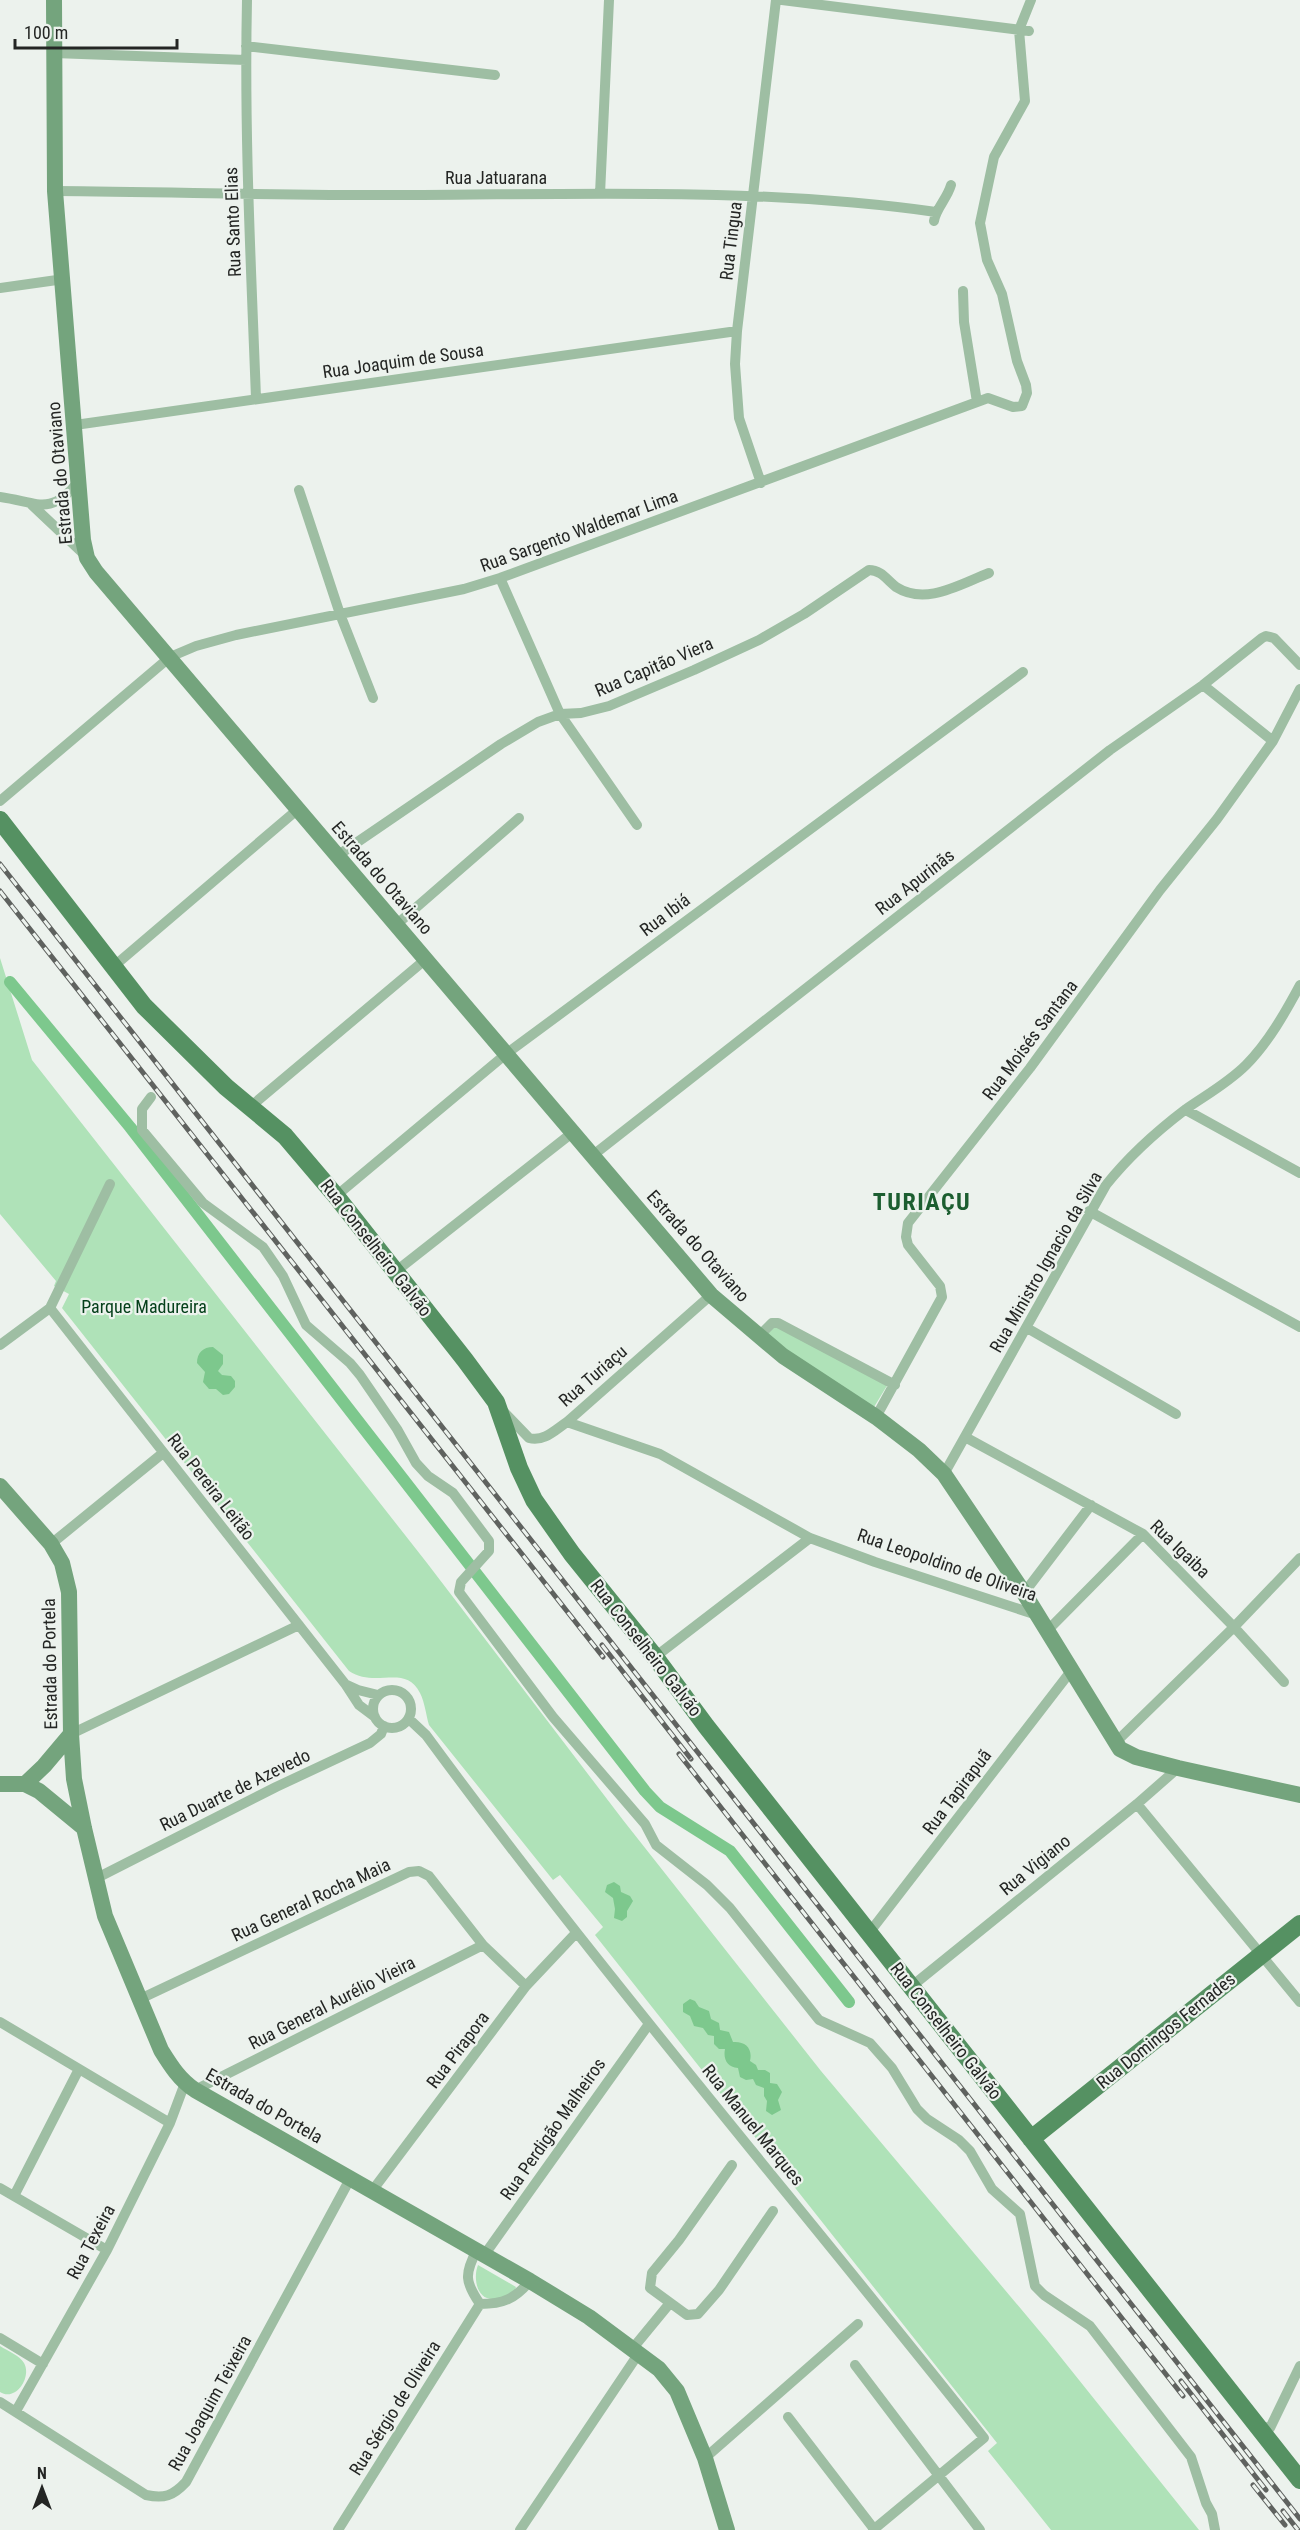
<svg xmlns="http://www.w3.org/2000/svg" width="1300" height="2530" viewBox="0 0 1300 2530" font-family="'Roboto Condensed',sans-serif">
	<rect width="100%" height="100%" fill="#ecf2ed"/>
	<!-- green -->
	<path fill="#afe2b8" d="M0,958L32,1060L427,1563L623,1820L821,2071L1047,2340L1199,2530H1051L988,2451L997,2443L595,1935L603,1927L560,1875L553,1880L429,1725C426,1715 425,1703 420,1693C405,1663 376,1689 349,1671L62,1308L69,1294L54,1286L56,1281L0,1214Z
		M774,1324L888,1384L871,1412L766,1335Z
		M478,2265L516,2287L514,2292C508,2294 501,2299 495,2299C476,2301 473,2277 478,2265Z
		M0,2346C8,2351 20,2356 24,2363C32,2377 16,2402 0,2392Z"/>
	<!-- water -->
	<path fill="#7dc88d" d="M213,1347L223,1355V1364L218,1371L222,1375L231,1376L235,1381V1387L229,1394L223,1395L216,1389H209L203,1382L205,1372L197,1363C197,1353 203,1347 213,1347Z
		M614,1882L620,1886L621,1892L630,1896L633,1901L627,1911V1917L622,1921L614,1918L615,1909L613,1898L605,1892L607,1885Z
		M690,1999L695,2001L699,2007L709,2011L711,2019L719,2023L720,2030L729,2032L733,2042C745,2041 753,2048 750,2061L756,2065L758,2070H765L770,2073V2083L777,2084L782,2092L778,2100L781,2110L772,2115L766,2111L767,2101L764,2096V2088L756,2085L753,2079L746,2080L740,2077L738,2068C727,2067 723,2059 725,2049H719L714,2044V2036L708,2035L703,2028L694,2026L690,2016L683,2012V2004Z"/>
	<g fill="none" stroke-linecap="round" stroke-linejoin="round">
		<!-- canal -->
		<path stroke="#7dc88d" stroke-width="12" d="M10,982L130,1127L645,1791L660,1807L730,1851L849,2002"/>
		<!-- street -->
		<path stroke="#9ebea3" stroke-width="10" d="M247,0C244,133 251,265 256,398
			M782,0L1029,31
			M246,46L495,75
			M54,53L246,60
			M55,191C178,192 301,196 423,195C594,194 766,188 936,212
			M600,194L609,0
			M934,221C936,208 947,199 951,185
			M0,288L64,279
			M963,291L964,322L977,402
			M75,425L737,331
			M761,483L739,418L735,364L737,331L776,0
			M299,490L340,614L373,698
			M0,497C37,502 50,517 78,482
			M32,505L86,556
			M500,578L560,714L637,825
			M1203,685L1273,741
			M0,801L170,657L196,646L236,635L464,589L500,578L988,398L1013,407L1022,406L1027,393L1026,385L1017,361L1002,294L987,260L980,223L994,157L1025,101L1019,30L1031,0
			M337,856L501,744L538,722L560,714L581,713L609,706L694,670L759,640L804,614L869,570C881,570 887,580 896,587C926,606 960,584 989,573
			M396,925L519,818
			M113,967L297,810
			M151,1097L142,1109V1130L203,1203L263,1247L283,1276L306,1325L350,1363L360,1375L397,1429L416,1463L428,1476L453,1493L489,1541V1551L461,1582L459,1592L465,1600L553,1717L645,1824L656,1845L707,1885L730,1908L819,2020L870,2043L892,2068L917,2109L927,2119L959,2140L970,2151L992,2189L1020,2214L1035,2286L1044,2295L1090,2326L1191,2457L1206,2503L1212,2514L1215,2530
			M250,1107L426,959
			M1186,1110L1300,1173
			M592,1156L1110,750L1203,685L1262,638L1266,636L1274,638L1300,665
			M336,1196L506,1054L1023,672
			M1089,1211L1300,1327
			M395,1272L572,1133
			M50,1308L346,1685L359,1705L375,1717
			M1027,1328L1176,1414
			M758,1337L772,1323H778L895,1385
			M0,1345L50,1308L110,1184
			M503,1411L529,1438C544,1442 555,1430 567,1422L711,1295
			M876,1417L942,1297L940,1286L908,1245L906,1237L908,1223L1030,1068L1160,890L1217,819L1273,741L1300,689
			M567,1422L660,1454L810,1538L875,1562L1037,1615
			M965,1437L1143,1534L1234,1627L1284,1682
			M944,1474L1106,1185C1129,1156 1157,1131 1186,1109C1206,1095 1228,1083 1246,1065C1268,1043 1285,1013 1300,985
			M51,1544L163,1453
			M1024,1593L1091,1505
			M1047,1631L1143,1534
			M655,1657L810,1538
			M347,1685L358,1690L378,1695
			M373 1709a19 19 0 1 1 38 0a19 19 0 1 1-38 0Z
			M409,1719L426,1735C603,1976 798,2203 984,2438L873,2530
			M71,1734L299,1625
			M1115,1743L1234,1627L1300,1558
			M1137,1804L1300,2002
			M95,1879L276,1787L370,1743L381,1734L384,1726
			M869,1933L1071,1671
			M912,1986L1137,1804L1178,1768
			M140,1999L409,1872L419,1871L429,1876L483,1945L526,1986
			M0,2022L170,2123
			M195,2090L483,1945
			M732,2165L679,2240L652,2273L650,2288L687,2315L698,2314L719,2290L773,2211
			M0,2188L107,2250
			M372,2191L526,1986L576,1933
			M14,2196L79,2069
			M477,2250C464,2274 465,2282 480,2304
			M485,2254L649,2024
			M480,2304C503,2304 515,2299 530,2281
			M0,2338L43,2364
			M633,2348L670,2303
			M855,2365L980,2530
			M0,2402L146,2495C164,2499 173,2496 186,2482L350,2179
			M16,2411L107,2250L170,2123L185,2083
			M788,2417L874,2529
			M1258,2426L1270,2428L1300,2366
			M705,2458L858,2324
			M338,2530L480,2304
			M520,2530L639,2353"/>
		<!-- secondary -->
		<path stroke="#74a47d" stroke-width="16" d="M54,0L55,191L83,540L87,558L96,572L711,1295L783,1356L876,1417L919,1450L944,1474L1024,1593L1120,1749L1136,1757L1178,1768L1300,1795
			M0,1486L51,1544L62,1563L69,1592L71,1734L74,1779L84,1828L105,1916L161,2050C171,2066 179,2079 195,2090L530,2281L589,2317L659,2369L677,2391L705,2458L727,2530
			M0,1784H25L39,1791L84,1828
			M25,1784L44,1766L71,1734"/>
		<!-- primary -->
		<path stroke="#559162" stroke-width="18" d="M0,820L144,1006L226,1087L285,1136L336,1196L465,1360L496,1402L519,1468L534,1500L572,1554L655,1657L706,1726L1300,2480
			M1031,2139L1300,1924"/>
		<defs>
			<path id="rail" d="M0,864L1300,2519
				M0,891L603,1657
				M602,1645L691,1759
				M679,1754L1183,2396
				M1181,2381L1266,2490
				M1253,2485L1285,2525
				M1283,2511L1298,2530"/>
		</defs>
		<!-- rail casing -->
		<use href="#rail" stroke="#5f625f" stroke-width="5"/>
		<!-- rail -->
		<use href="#rail" stroke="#ecf2ed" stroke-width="3" stroke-dasharray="9" stroke-linecap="butt"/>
	</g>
	<g text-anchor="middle" stroke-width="4.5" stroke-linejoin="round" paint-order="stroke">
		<!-- street labels -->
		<g font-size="18" fill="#242624" stroke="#ecf2ed">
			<text x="496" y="184">Rua Jatuarana</text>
			<text transform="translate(233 222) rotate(-92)" y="6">Rua Santo Elias</text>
			<text transform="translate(731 241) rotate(-83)" y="6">Rua Tingua</text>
			<text transform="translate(403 361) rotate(-8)" y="6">Rua Joaquim de Sousa</text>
			<text transform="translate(60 473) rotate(-95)" y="6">Estrada do Otaviano</text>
			<text transform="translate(579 531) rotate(-20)" y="6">Rua Sargento Waldemar Lima</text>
			<text transform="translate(654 667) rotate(-23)" y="6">Rua Capitão Viera</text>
			<text transform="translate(382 878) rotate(49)" y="6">Estrada do Otaviano</text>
			<text transform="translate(915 882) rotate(-38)" y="6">Rua Apurinãs</text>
			<text transform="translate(665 915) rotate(-37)" y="6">Rua Ibiá</text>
			<text transform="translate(1030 1040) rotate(-53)" y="6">Rua Moisés Santana</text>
			<text transform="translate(698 1246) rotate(48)" y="6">Estrada do Otaviano</text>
			<text transform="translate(376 1248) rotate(52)" y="6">Rua Conselheiro Galvão</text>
			<text transform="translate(1046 1262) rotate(-60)" y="6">Rua Ministro Ignacio da Silva</text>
			<text transform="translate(593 1376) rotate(-41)" y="6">Rua Turiaçu</text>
			<text transform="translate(211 1487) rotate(52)" y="6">Rua Pereira Leitão</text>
			<text transform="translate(1180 1549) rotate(44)" y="6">Rua Igaiba</text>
			<text transform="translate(947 1565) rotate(19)" y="6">Rua Leopoldino de Oliveira</text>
			<text transform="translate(646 1648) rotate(52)" y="6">Rua Conselheiro Galvão</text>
			<text transform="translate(50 1664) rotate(-91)" y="6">Estrada do Portela</text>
			<text transform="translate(235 1790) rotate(-26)" y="6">Rua Duarte de Azevedo</text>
			<text transform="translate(957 1792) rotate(-53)" y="6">Rua Tapirapuã</text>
			<text transform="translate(1035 1865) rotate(-39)" y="6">Rua Vigiano</text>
			<text transform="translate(311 1900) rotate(-25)" y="6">Rua General Rocha Maia</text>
			<text transform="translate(332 2003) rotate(-27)" y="6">Rua General Aurélio Vieira</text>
			<text transform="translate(946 2031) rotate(52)" y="6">Rua Conselheiro Galvão</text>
			<text transform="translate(1166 2031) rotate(-39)" y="6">Rua Domingos Fernades</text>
			<text transform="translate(458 2050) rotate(-53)" y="6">Rua Pirapora</text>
			<text transform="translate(264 2106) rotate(30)" y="6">Estrada do Portela</text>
			<text transform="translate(753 2125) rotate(51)" y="6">Rua Manuel Marques</text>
			<text transform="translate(553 2129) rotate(-55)" y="6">Rua Perdigão Malheiros</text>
			<text transform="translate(91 2242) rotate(-62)" y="6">Rua Texeira</text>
			<text transform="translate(210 2403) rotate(-61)" y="6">Rua Joaquim Teixeira</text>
			<text transform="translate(395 2408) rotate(-58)" y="6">Rua Sérgio de Oliveira</text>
		</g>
		<!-- park labels -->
		<g font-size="18" fill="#05401b" stroke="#ecf2ed">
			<text x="144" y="1313">Parque Madureira</text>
		</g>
		<!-- district labels -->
		<g font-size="24" font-weight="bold" letter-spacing="1.5" fill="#1c5e30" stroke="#ecf2ed">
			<text x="922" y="1210">TURIAÇU</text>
		</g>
	</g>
	<!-- north arrow -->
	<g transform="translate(42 2488)" stroke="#ecf2ed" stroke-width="4.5" paint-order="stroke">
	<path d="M0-4.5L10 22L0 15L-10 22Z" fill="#242624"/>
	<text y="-9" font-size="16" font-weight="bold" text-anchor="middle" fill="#242624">N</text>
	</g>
	<!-- scale -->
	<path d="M15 39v9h162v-9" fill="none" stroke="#242624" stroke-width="3"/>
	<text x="24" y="39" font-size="18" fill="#242624" stroke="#ecf2ed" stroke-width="4.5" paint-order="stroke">100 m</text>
</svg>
